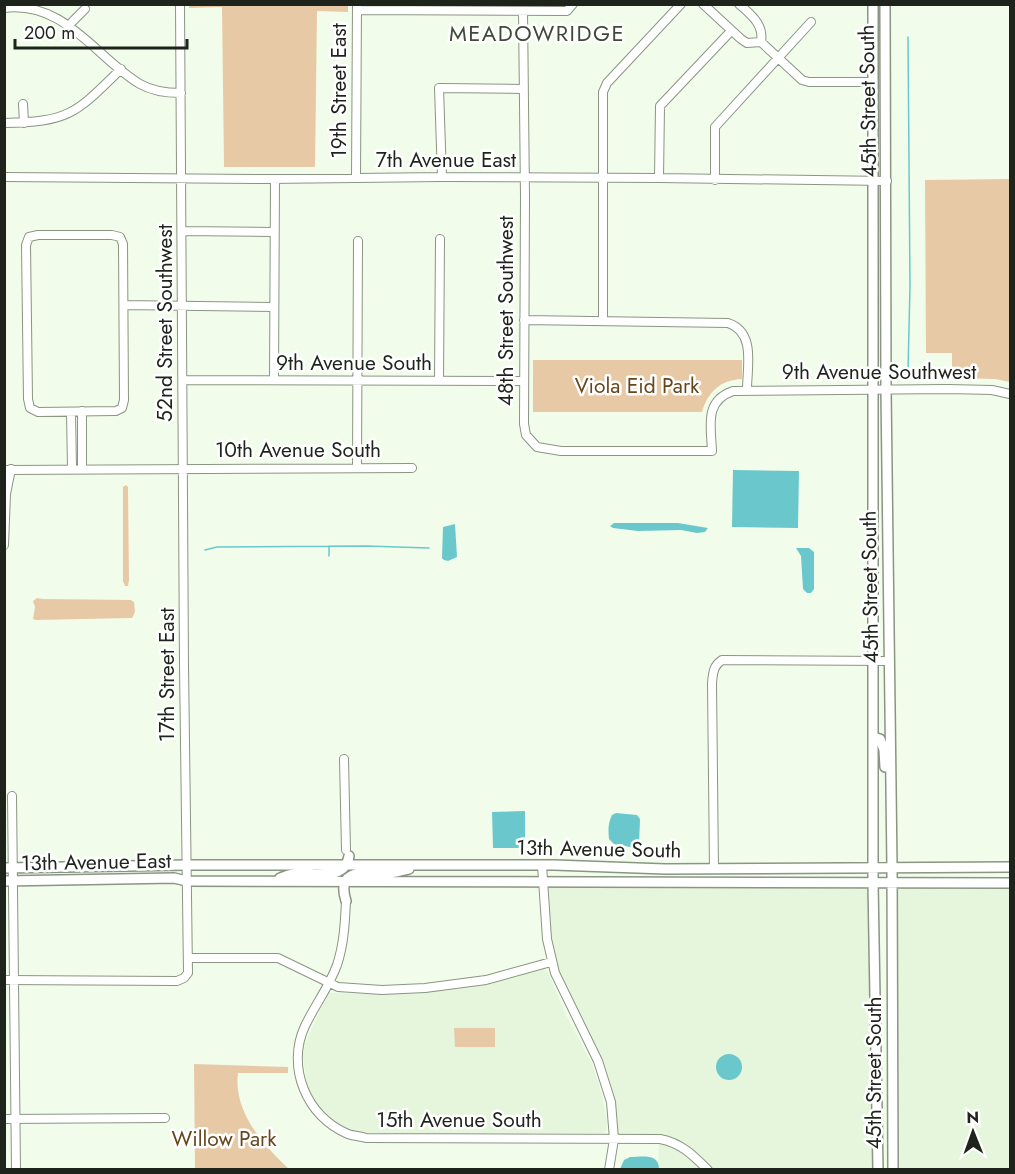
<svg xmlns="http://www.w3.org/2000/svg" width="1015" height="1174" viewBox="0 0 1015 1174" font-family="Jost,sans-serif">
	<rect width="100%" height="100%" fill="#f1fdea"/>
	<!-- built -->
	<path fill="#e5f6dc" d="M893,884L1010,885V1169H897Z
		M547,885H870L876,1169H712L684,1142L662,1135L616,1134L615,1100L599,1056L554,965L549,929Z
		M544,969L548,972L566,1015L593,1066L602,1094L607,1122L606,1131L604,1133L383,1134L362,1132L345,1128L335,1122L315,1102L307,1086L303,1056L306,1040L329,993L387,994L448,989L494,982Z
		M659,1141L677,1147L702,1169L658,1170Z"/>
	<!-- green -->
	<path fill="#e8c9a6" d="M189,5H348V12L317,11L315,167H224L222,7L189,8Z
		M1010,179V382L995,379L952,378V353H926L925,180Z
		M533,360H742V379C720,380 708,392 702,412H533Z
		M126,485L128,487L129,580L128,586H125L123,581V487Z
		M37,598L43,599L131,600L134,602L135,612L132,618L36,620L33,619L35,607L33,601Z
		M454,1028H495V1047H455Z
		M194,1064L288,1067V1073H238C233,1111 263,1145 289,1169H195Z"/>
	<!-- water -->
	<path fill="#6ac8cc" d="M733,470L799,471L798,528L732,527Z
		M678,523L708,528L705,532L697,533L681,530L638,531L613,528L610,526L614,523Z
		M455,524L457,557L448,561L444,560L442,558L443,527Z
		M796,548H809L814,552V589L811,593H807L803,589L801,556Z
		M525,811V848H493L492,812Z
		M616,813L637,815L640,819L639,845L636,848L614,844L609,839C608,830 608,823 612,815Z
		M716 1067a13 13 0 1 1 26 0a13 13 0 1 1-26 0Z
		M630,1157C642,1157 659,1153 659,1169H620L624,1160Z"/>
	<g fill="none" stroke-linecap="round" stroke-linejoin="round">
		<!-- stream -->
		<path stroke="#6ac8cc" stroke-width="1.5" d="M908,371L910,286L908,37
			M329,546V556
			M205,550L217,547L366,546L429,548"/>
		<defs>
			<path id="minor" d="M703,4L741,39L747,43L761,42
				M739,4C751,15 764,24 761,42
				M4,8C65,0 96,58 140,84C152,91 167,93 181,93
				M357,10L567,11L573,4
				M523,11L525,197L524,424L526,435L537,447L561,451H712C711,426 704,401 733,391L948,389L992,390L1010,394
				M72,22L85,9
				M761,42L802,80L809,82H873
				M23,104L24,123
				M4,123C70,122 76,113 121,69
				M4,177L268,179L442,177L659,178L887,181
				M442,177L439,88L523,89
				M356,178L357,4
				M659,178L660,106L731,31
				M715,180V127L811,22
				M182,231L274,232
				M38,235H112L120,237L123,244L124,400L122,408L116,411L38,412L30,408L28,399L26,245L29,237Z
				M124,305L274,307
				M524,320L728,323C756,332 747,367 747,390
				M603,321V92L607,83L681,4
				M183,380L524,381
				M274,380L275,179
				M439,381L440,239
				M71,412L72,469
				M357,468L358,241
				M82,469V411
				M4,470L412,468
				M4,545L6,494L11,469
				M344,759L346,850
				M12,796L16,1170
				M542,865L547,939L555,973L598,1061L611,1102L614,1139L609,1170
				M714,869L712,683C713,673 713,666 722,660L889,661
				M346,901C345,922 344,944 337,965C329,987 315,1005 305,1026C286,1066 306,1117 348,1134C353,1136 360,1136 366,1138L660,1139C681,1143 693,1155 708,1170
				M188,958H278L338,987L382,990L425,988L486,980L551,962
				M4,980L177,981L184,978L188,973L184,665L180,4
				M4,1119L165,1118"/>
			<path id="major" d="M873,4V883L878,1170
				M885,4L886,390L892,867L893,1170
				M873,737L880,739L884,750L885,767
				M4,868L187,865H554L665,869L1010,867
				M280,878C284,877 289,874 294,874C313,872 345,882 349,856
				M4,881L174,878L187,881L1010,883
				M346,901C335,866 367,874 390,873C396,873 402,870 409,869"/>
		</defs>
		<!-- minor casing -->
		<use href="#minor" stroke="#8a9584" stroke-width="10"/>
		<!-- major casing -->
		<use href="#major" stroke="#8a9584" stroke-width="12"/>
		<!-- minor -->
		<use href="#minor" stroke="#fff" stroke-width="8"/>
		<!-- major -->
		<use href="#major" stroke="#fff" stroke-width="9"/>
	</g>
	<g text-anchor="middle" stroke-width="5" stroke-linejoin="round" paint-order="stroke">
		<!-- street labels -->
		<g font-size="21" fill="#1e231c" stroke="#fff">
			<text transform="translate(339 91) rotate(-90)" y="7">19th Street East</text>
			<text transform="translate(868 101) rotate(-91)" y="7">45th Street South</text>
			<text x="446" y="167">7th Avenue East</text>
			<text transform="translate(506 311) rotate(-90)" y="7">48th Street Southwest</text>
			<text transform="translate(165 323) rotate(-90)" y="7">52nd Street Southwest</text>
			<text x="354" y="370">9th Avenue South</text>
			<text x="879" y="379">9th Avenue Southwest</text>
			<text x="298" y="457">10th Avenue South</text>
			<text transform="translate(870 587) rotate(-91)" y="7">45th Street South</text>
			<text transform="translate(167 675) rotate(-90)" y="7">17th Street East</text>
			<text transform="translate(599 849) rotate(1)" y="7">13th Avenue South</text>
			<text transform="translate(96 862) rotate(-1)" y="7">13th Avenue East</text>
			<text transform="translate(874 1073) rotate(-90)" y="7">45th Street South</text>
			<text x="459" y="1127">15th Avenue South</text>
		</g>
		<!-- park labels -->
		<g font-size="21" fill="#66461c" stroke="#fff">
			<text x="637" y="393">Viola Eid Park</text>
			<text x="224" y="1146">Willow Park</text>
		</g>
		<!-- neighbourhood labels -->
		<g font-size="22" letter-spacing="1.5" fill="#40493a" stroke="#fff">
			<text x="537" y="41">MEADOWRIDGE</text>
		</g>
	</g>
	<!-- border -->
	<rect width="1015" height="1174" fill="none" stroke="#1e231c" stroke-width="12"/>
	<!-- north arrow -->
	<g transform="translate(973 1132) rotate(359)" stroke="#ffffff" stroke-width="4.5" paint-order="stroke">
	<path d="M0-4.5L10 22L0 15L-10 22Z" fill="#1e231c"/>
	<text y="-9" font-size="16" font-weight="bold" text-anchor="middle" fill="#1e231c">N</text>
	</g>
	<!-- scale -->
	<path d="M15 39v9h172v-9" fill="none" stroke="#1e231c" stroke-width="3"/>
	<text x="24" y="39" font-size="18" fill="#1e231c" stroke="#ffffff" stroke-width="4.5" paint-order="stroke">200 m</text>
</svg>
